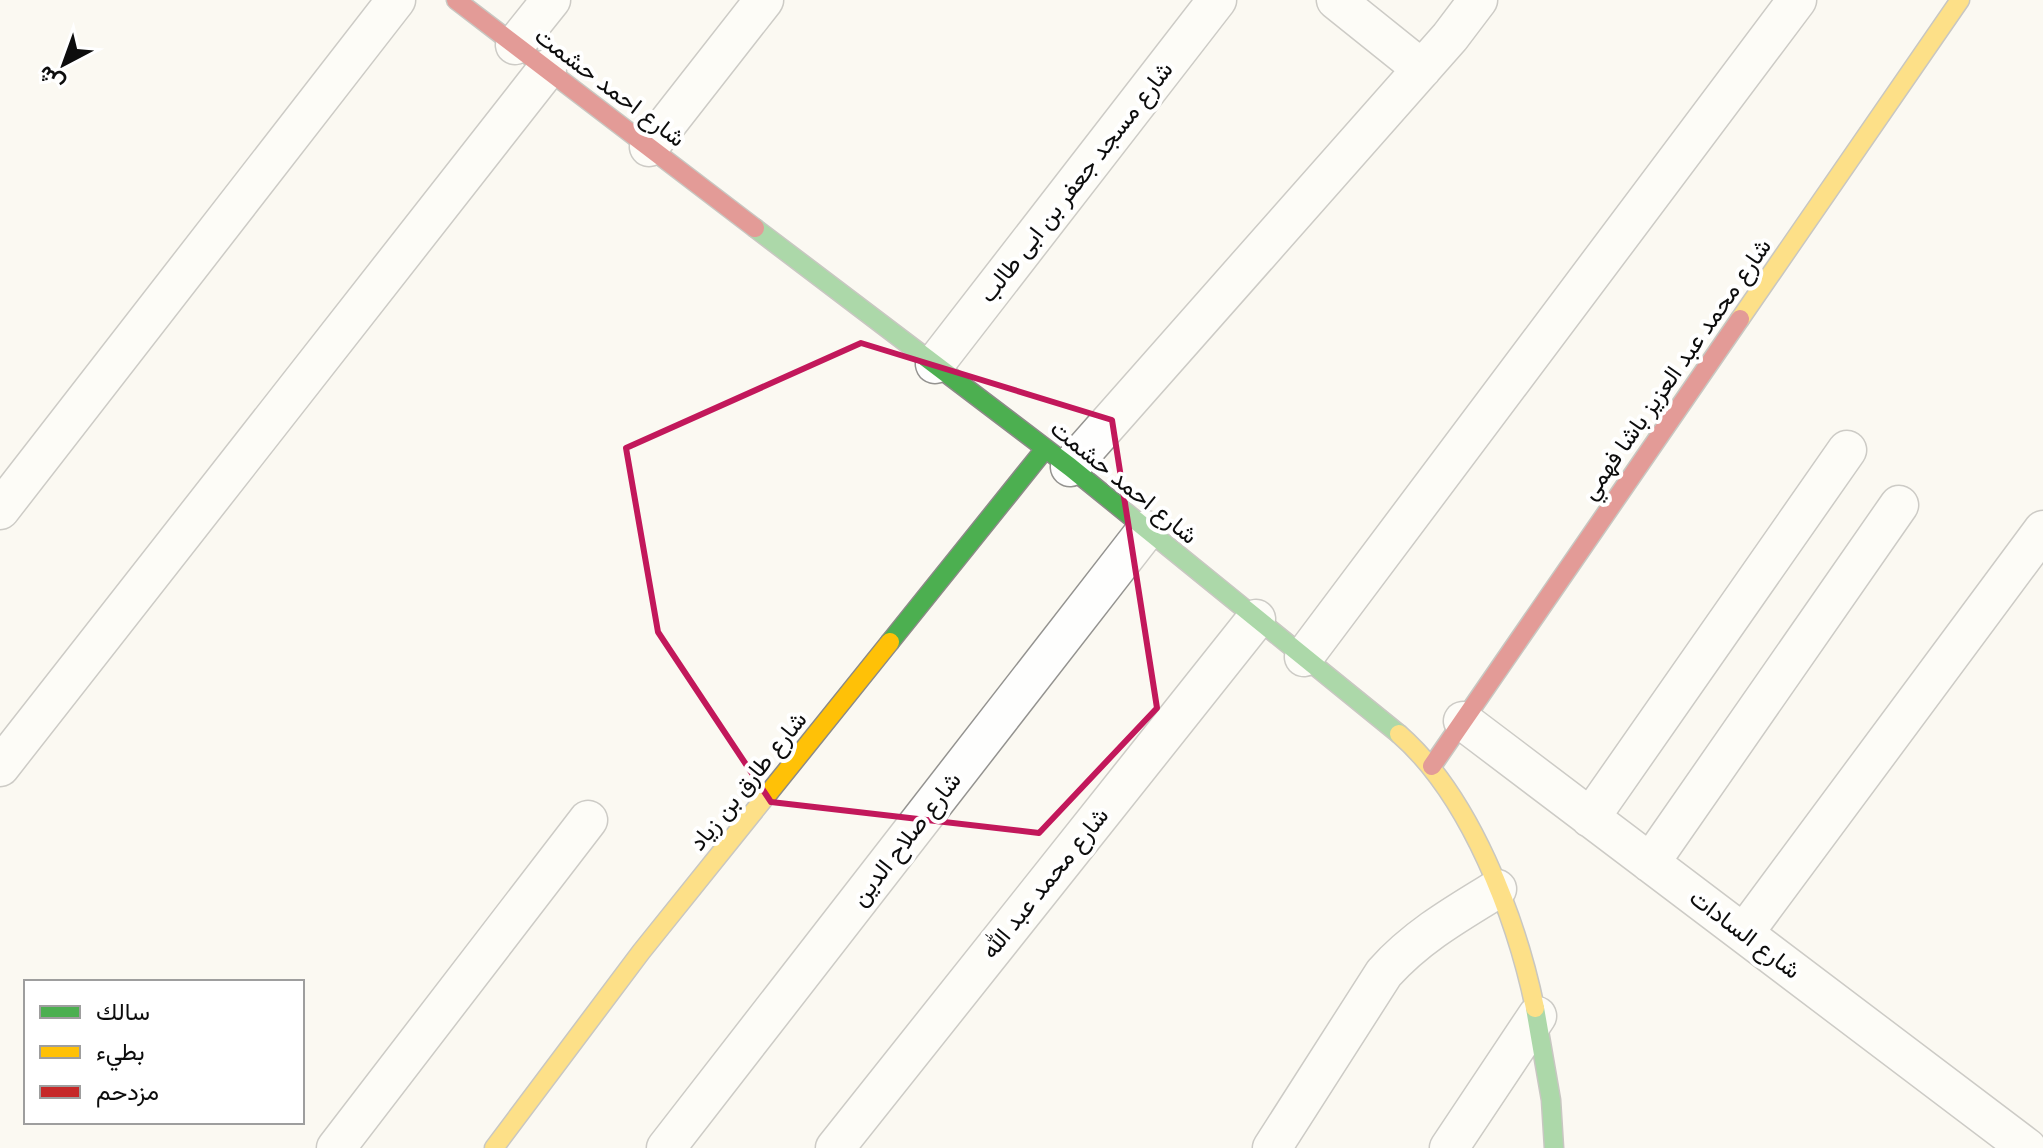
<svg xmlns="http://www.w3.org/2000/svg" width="2043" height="1148" viewBox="0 0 2043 1148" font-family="'Roboto Serif',Vazirmatn,serif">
	<rect width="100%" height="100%" fill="#fbf9f2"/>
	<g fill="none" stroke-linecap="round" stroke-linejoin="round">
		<defs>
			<path id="street" d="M1336,0L1422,69
				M515,45L551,0
				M649,147L764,0
				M935,364L1217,0
				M1070,467L1450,37L1478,0
				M0,510L396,0
				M1304,657L1797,0
				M1463,721L2027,1148
				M0,767L547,69
				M1590,818L1847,450
				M1650,863L1899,505
				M1744,933L2043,530
				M336,1148L588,820
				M666,1148L1146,530
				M835,1148L1256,619
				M1272,1148L1384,973C1416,937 1456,914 1497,889
				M1449,1148L1537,1016"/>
			<path id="fast" d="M755,228L1070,467L1399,734
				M890,642L1045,449
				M1535,1008L1551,1100L1554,1148"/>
			<path id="slow" d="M1740,319L1960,0
				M1399,734C1470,796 1516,917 1535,1008
				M494,1148L641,952L890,642"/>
			<path id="jam" d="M456,0L755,228
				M1432,766L1740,319"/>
		</defs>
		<!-- street casing -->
		<use href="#street" stroke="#949390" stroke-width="41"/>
		<!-- fast casing -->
		<use href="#fast" stroke="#8b8a87" stroke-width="21"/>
		<!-- slow casing -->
		<use href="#slow" stroke="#8b8a87" stroke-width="21"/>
		<!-- jam casing -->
		<use href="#jam" stroke="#8b8a87" stroke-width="21"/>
		<!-- street -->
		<use href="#street" stroke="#fefefd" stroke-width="38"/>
		<!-- fast -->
		<use href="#fast" stroke="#4caf50" stroke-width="18"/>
		<!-- slow -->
		<use href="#slow" stroke="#ffc107" stroke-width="18"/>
		<!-- jam -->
		<use href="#jam" stroke="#c62828" stroke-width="18"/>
	</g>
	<!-- marked area -->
	<path d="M0 0H2043V1148H0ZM861,343L1112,420L1157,708L1039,833L771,802L658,632L626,448Z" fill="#fbf9f2" fill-opacity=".55" fill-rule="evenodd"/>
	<path fill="none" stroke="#c2185b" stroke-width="6" stroke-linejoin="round" d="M861,343L1112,420L1157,708L1039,833L771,802L658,632L626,448Z"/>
	<g text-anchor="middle" stroke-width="8" stroke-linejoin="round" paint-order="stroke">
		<!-- street labels -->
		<g font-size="24" fill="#0d0d0d" stroke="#fff">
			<text transform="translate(610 87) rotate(37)" y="8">شارع احمد حشمت</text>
			<text transform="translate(1076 182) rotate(-52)" y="8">شارع مسجد جعفر بن ابى طالب</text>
			<text transform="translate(1676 369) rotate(-55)" y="8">شارع محمد عبد العزيز باشا فهمي</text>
			<text transform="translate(1124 482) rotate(39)" y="8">شارع احمد حشمت</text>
			<text transform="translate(748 781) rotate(-51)" y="8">شارع طارق بن زياد</text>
			<text transform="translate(906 839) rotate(-52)" y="8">شارع صلاح الدين</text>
			<text transform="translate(1045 883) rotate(-51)" y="8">شارع محمد عبد الله</text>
			<text transform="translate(1745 934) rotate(37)" y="8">شارع السادات</text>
		</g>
	</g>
	<!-- legend -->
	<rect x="24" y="980" width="280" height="144" fill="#ffffff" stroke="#9e9e9e" stroke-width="2"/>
	<rect x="40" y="1006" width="40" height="12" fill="#4caf50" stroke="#9e9e9e" stroke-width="2"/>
	<text x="96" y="1020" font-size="24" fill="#0d0d0d">سالك</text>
	<rect x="40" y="1046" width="40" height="12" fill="#ffc107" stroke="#9e9e9e" stroke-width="2"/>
	<text x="96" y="1060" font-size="24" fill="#0d0d0d">بطيء</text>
	<rect x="40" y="1086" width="40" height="12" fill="#c62828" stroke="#9e9e9e" stroke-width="2"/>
	<text x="96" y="1100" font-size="24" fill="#0d0d0d">مزدحم</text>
	<!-- north arrow -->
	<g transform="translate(64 64) rotate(221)" stroke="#ffffff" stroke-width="6" paint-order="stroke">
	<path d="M0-6L14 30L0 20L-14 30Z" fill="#0d0d0d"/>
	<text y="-12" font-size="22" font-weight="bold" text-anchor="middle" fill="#0d0d0d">ش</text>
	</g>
</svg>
